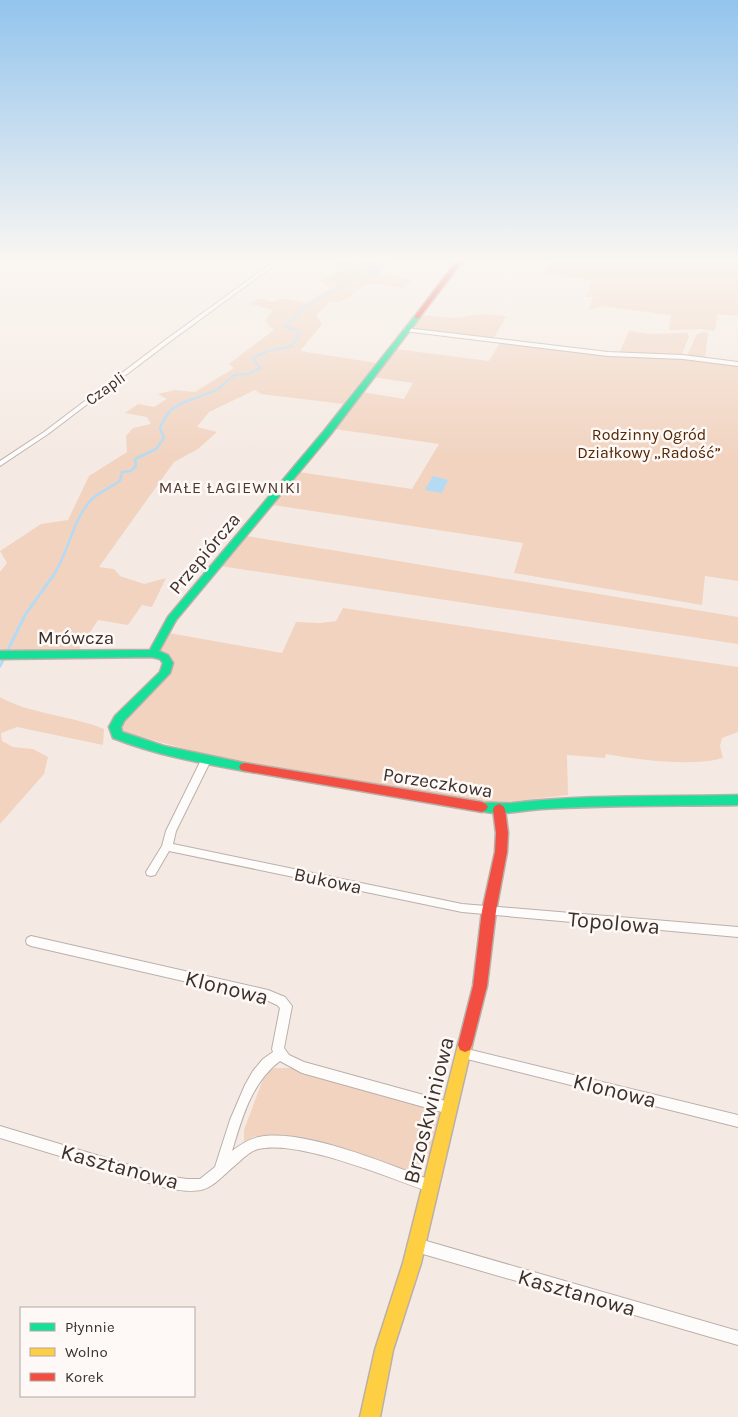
<svg xmlns="http://www.w3.org/2000/svg" width="738" height="1417" viewBox="0 0 738 1417" font-family="Karla,sans-serif">
	<rect width="100%" height="100%" fill="#f5eae3"/>
	<!-- green -->
	<path fill="#f1d3c0" d="M338,258H356L354,263L361,264L369,258H382L361,273L365,275L405,278L411,281L403,288C393,287 378,282 368,285C350,289 354,303 330,302L316,315L322,324L300,351L376,363L343,404L261,394L255,390L209,412L197,427L217,432L198,449L174,462L99,567L114,569L120,576L144,584L166,578L152,607L142,605L128,625L98,620L78,651L0,650V572L7,563L0,551L41,524L68,520L89,476L127,452L126,436L133,428L151,424L147,417L125,413L138,404L154,407L167,399L158,394L175,390L195,392L234,368L229,364L274,330L265,321L273,310L250,304L258,298L273,302L283,298L306,303L331,288L320,281L343,269L330,266L335,263L333,260Z
		M554,258H738V316L717,314L715,331L700,329L669,330L671,315L600,306L589,310L593,297H585L593,280L544,274Z
		M481,314L506,316L494,338L411,328L420,315L455,318Z
		M629,331L649,334L687,333L689,337L681,356L619,354Z
		M704,332L708,333L705,358L687,356L697,334Z
		M500,343L611,356L688,359L738,365V581L705,576L702,605L514,573L523,543L273,505L299,472L412,489L439,444L335,429L362,392L404,399L413,383L372,377L395,349L489,361Z
		M247,536L738,617V644L220,566Z
		M343,608L738,667V732L722,738L720,746L723,758C693,767 638,760 606,754L605,758L567,755L568,795L496,803L467,801L226,760L123,732L120,726L172,670L173,662L170,655L161,652L160,649L169,633L282,653L296,622L320,623L336,621Z
		M0,697C32,715 71,715 104,729L103,745L17,727L1,733L2,741L13,747L33,749L48,757L44,774L0,824Z
		M274,1068H290L434,1107L439,1113C439,1142 435,1160 408,1175L291,1137L255,1136L244,1142V1130L265,1074Z"/>
	<!-- water -->
	<path fill="#b5dbf4" d="M380,258H399L386,265L379,274L369,275L363,273Z
		M433,476L448,480L442,493L425,490Z"/>
	<g fill="none" stroke-linecap="round" stroke-linejoin="round">
		<!-- stream-far2 -->
		<path stroke="#b5dbf4" stroke-width="2" d="M190,400L217,390L234,375L248,374L260,368L253,358L268,351L292,346L300,332L285,326L305,307L340,287L375,258"/>
		<!-- stream-far1 -->
		<path stroke="#b5dbf4" stroke-width="2.5" d="M52,577C69,554 71,522 91,500C98,493 111,487 120,481L122,472L131,471L136,466L135,459L156,449L164,438L160,428C167,410 175,405 193,399"/>
		<!-- stream -->
		<path stroke="#b5dbf4" stroke-width="3" d="M0,666L25,615L53,576"/>
		<defs>
			<path id="street" d="M10,258H16L0,266V263Z
				M279,258H284L168,343L48,434L0,466V461L44,432L164,341Z
				M406,328L608,352L683,355L738,362V366L683,359L608,356L404,331V329Z
				M206,757L209,758L211,760L176,831L173,844L462,904L738,927V937L462,912L169,851L155,875L151,876L147,875L146,872L162,846L166,831L201,760L203,758Z
				M31,936L268,990L285,997L292,1006L284,1048L289,1055L304,1062L449,1102L453,1104L455,1108L453,1112L449,1114L302,1073L280,1061C251,1083 242,1118 232,1151C240,1145 249,1139 259,1137C302,1128 388,1164 430,1180L435,1181L436,1186L435,1191L430,1192C390,1178 298,1139 258,1149C251,1151 244,1157 239,1162C208,1188 210,1196 166,1188L0,1138V1126L166,1176L187,1179H200L215,1167L230,1120L245,1085L253,1071L263,1059L273,1052L272,1049L280,1008L277,1005L266,1000L31,946L27,944L26,941L27,938Z
				M463,1048L738,1115V1127L463,1058L459,1057L457,1053L459,1049Z
				M416,1238L738,1331V1345L416,1252L411,1250L409,1245L411,1240Z"/>
			<path id="fast" d="M415,316L420,317L330,435L176,620L159,651L168,655L173,663L170,673L124,721L121,727L122,732L164,746L249,764L251,767L249,770L245,771C200,763 156,755 113,738L109,727L115,716L160,672L163,663L160,659L152,657L0,659V651L150,650L168,617L324,431Z
				M738,795V805C673,806 607,805 542,809C521,810 499,817 478,810L476,807L478,804C488,801 501,804 512,803C586,794 663,797 738,795Z"/>
			<path id="slow" d="M465,1038L470,1040L472,1045L421,1263L393,1350L380,1417H360L375,1350L403,1263L458,1045L460,1040Z"/>
			<path id="jam" d="M459,258H465L419,318H415V316Z
				M245,763L482,802L486,804L488,807L486,810L482,812L245,771L241,770L239,767L241,764Z
				M499,804L503,806L505,809L508,833L507,852L496,911L487,986L472,1045L470,1050L465,1052L460,1050L458,1045L473,986L482,911L495,852L496,833L493,809L495,806Z"/>
		</defs>
		<!-- street casing -->
		<use href="#street" stroke="#b9b0aa" stroke-width="2"/>
		<!-- fast casing -->
		<use href="#fast" stroke="#b9b0aa" stroke-width="3"/>
		<!-- slow casing -->
		<use href="#slow" stroke="#b9b0aa" stroke-width="3"/>
		<!-- jam casing -->
		<use href="#jam" stroke="#b9b0aa" stroke-width="3"/>
		<!-- street -->
		<use href="#street" fill="#fefcfb" fill-rule="evenodd"/>
		<!-- fast -->
		<use href="#fast" fill="#16e098" fill-rule="evenodd"/>
		<!-- slow -->
		<use href="#slow" fill="#ffcf43" fill-rule="evenodd"/>
		<!-- jam -->
		<use href="#jam" fill="#f24e42" fill-rule="evenodd"/>
	</g>
	<!-- sky -->
	<linearGradient id="sky" x2="0" y2="1"><stop stop-color="#93c4ed"/><stop offset="0.57" stop-color="#faf6f2"/><stop offset="1" stop-color="#faf6f2" stop-opacity="0"/></linearGradient>
	<rect width="738" height="456" fill="url(#sky)"/>
	<g text-anchor="middle" stroke-width="5" stroke-linejoin="round" paint-order="stroke">
		<!-- far-street labels -->
		<g font-size="16" fill="#3b312c" stroke="#fef9f6">
			<text transform="translate(105 388) rotate(-36)" y="6">Czapli</text>
		</g>
		<!-- far-park labels -->
		<g font-size="16" fill="#522603" stroke="#fef9f6">
			<text x="649" y="440">Rodzinny Ogród<tspan x="649" dy="18">Działkowy „Radość”</tspan></text>
		</g>
		<!-- far-neighbourhood labels -->
		<g font-size="16" letter-spacing="1" fill="#4b382c" stroke="#fef9f6">
			<text x="230" y="493">MAŁE ŁAGIEWNIKI</text>
		</g>
		<!-- street labels -->
		<g font-size="19" fill="#3b312c" stroke="#fef9f6">
			<text transform="translate(204 553) rotate(-50)" y="7">Przepiórcza</text>
			<text x="76" y="644">Mrówcza</text>
			<text transform="translate(438 782) rotate(9)" y="7">Porzeczkowa</text>
			<text transform="translate(328 880) rotate(12)" y="7">Bukowa</text>
		</g>
		<!-- near-street labels -->
		<g font-size="22" fill="#3b312c" stroke="#fef9f6">
			<text transform="translate(614 922) rotate(5)" y="8">Topolowa</text>
			<text transform="translate(227 987) rotate(14)" y="8">Klonowa</text>
			<text transform="translate(615 1090) rotate(14)" y="8">Klonowa</text>
			<text transform="translate(428 1110) rotate(-76)" y="8">Brzoskwiniowa</text>
			<text transform="translate(120 1166) rotate(15)" y="8">Kasztanowa</text>
			<text transform="translate(577 1292) rotate(16)" y="8">Kasztanowa</text>
		</g>
	</g>
	<!-- legend -->
	<rect x="20" y="1307" width="175" height="90" fill="#fef9f6" stroke="#b0a9a5"/>
	<rect x="30" y="1323" width="25" height="8" fill="#16e098" stroke="#b0a9a5"/>
	<text x="65" y="1332" font-size="15" fill="#3b312c">Płynnie</text>
	<rect x="30" y="1348" width="25" height="8" fill="#ffcf43" stroke="#b0a9a5"/>
	<text x="65" y="1357" font-size="15" fill="#3b312c">Wolno</text>
	<rect x="30" y="1373" width="25" height="8" fill="#f24e42" stroke="#b0a9a5"/>
	<text x="65" y="1382" font-size="15" fill="#3b312c">Korek</text>
</svg>
